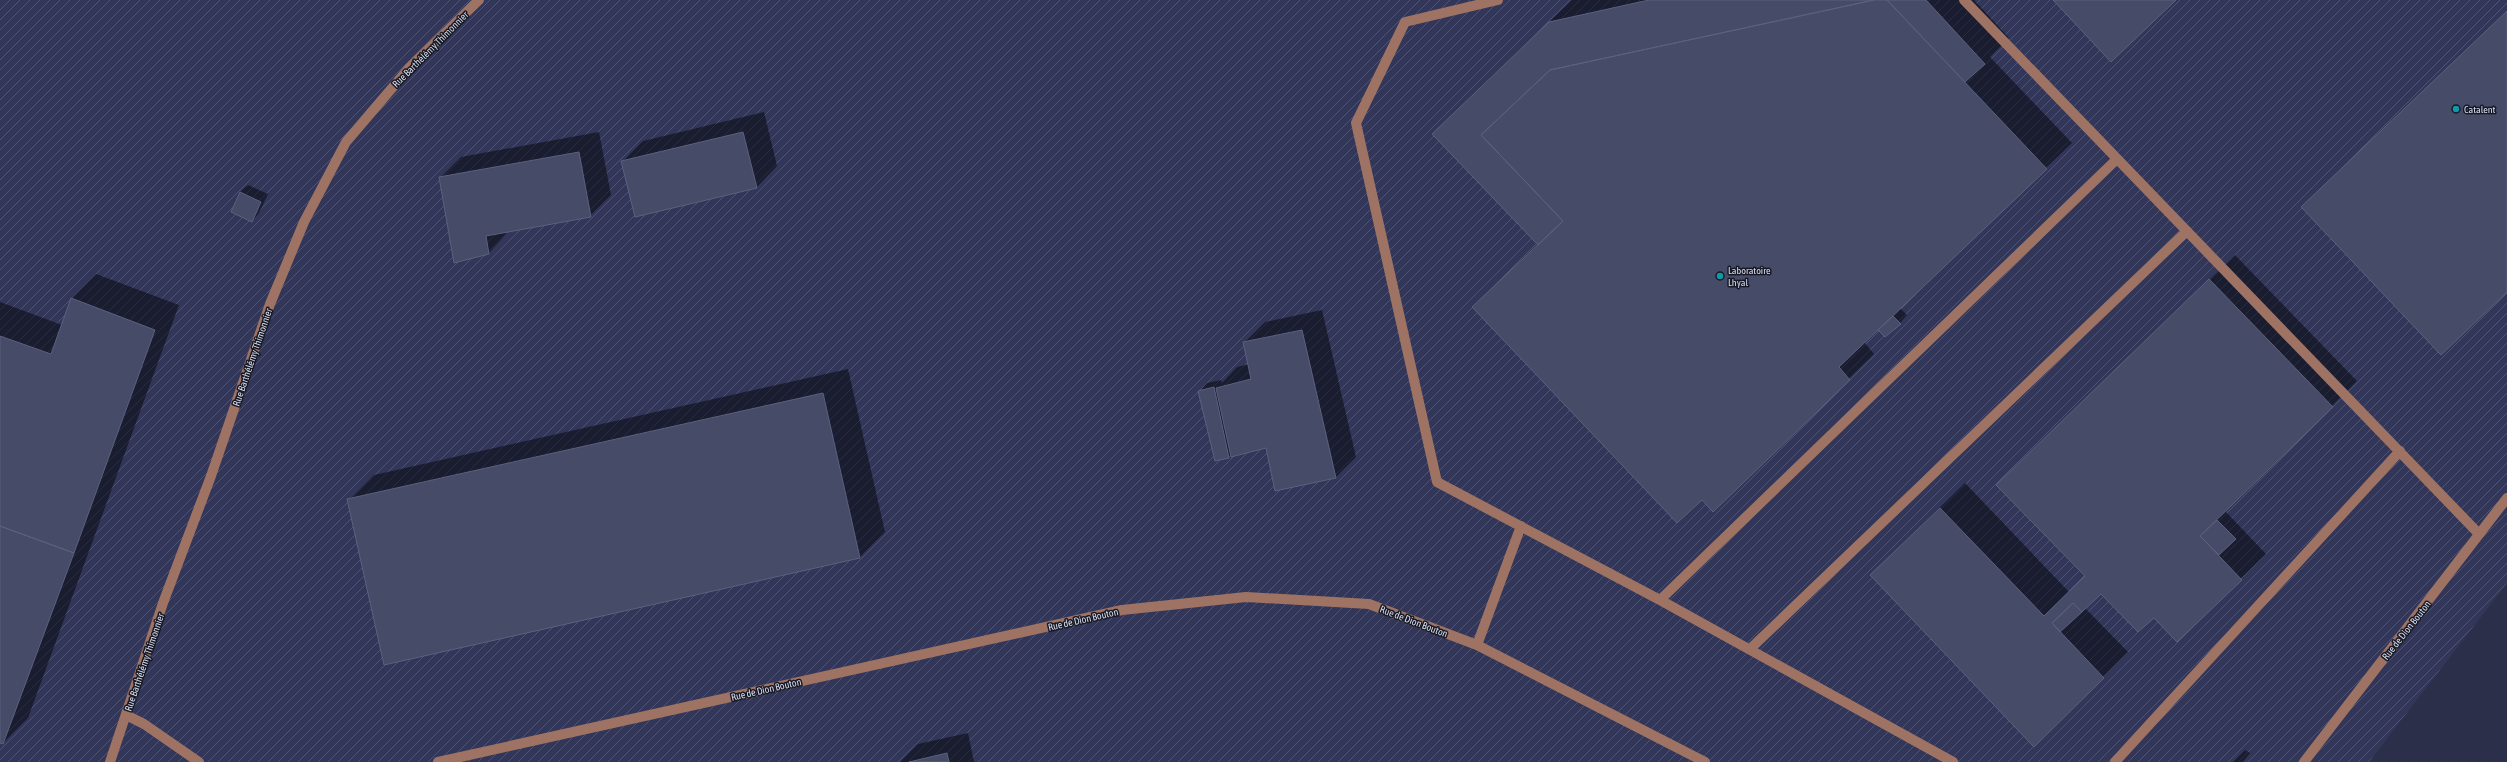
<svg xmlns="http://www.w3.org/2000/svg" width="2507" height="762" viewBox="0 0 2507 762" font-family="'Asap Condensed',sans-serif">
	<defs>
		<pattern id="industrial-furrows" width="10" height="10" patternUnits="userSpaceOnUse"><rect width="10" height="10" fill="#323759"/><path d="M-1 1l2-2M0 10L10 0M9 11l2-2" fill="none" stroke="#4f5471"/></pattern>
	</defs>
	<rect width="100%" height="100%" fill="#2b2f4a"/>
	<!-- industrial -->
	<path fill="url(#industrial-furrows)" d="M0,0H2507V583L2369,762H0Z"/>
	<!-- shadow -->
	<path fill="#0007" d="M1572,0H1974L2009,38L1990,57L2072,143L1900,308L1907,315L1900,323L1886,336L1888,319L1864,342L1874,354L1713,510L1473,307L1539,244L1458,109Z
		M764,112L777,166L757,187L622,162L643,141Z
		M599,132L611,195L590,216L509,231L489,253L440,178L461,157Z
		M248,185L268,194L259,213L252,221L240,192Z
		M2235,255L2357,381L2225,511L2266,554L2177,641L2154,616L2101,593L2085,608L2128,652L2103,677L1871,575L1965,483L2069,592L2086,576L2022,460Z
		M96,274L179,305L28,718L3,743L0,742V302L62,325L71,299Z
		M1322,310L1356,457L1336,477L1267,447L1216,459L1200,391L1207,383L1221,380L1222,383L1237,367L1249,364L1244,343L1265,322Z
		M848,369L885,532L860,557L385,663L349,500L374,475Z
		M968,733L974,762H900L918,744Z
		M2245,750L2250,753L2243,762H2233Z"/>
	<!-- building -->
	<path fill="#464b68" stroke="#5b617f" d="M1649,0H1874L1550,70L1481,135L1563,221L1538,245L1432,134L1549,22Z
		M1874,0H1887L2047,169L1839,367L1850,380L1713,512L1702,500L1677,523L1472,307L1563,221L1481,135L1550,70Z
		M1887,0H1926L1985,64L1965,82Z
		M2053,0H2176L2111,62Z
		M2507,11V292L2441,355L2301,207Z
		M743,132L757,188L635,217L621,161Z
		M579,152L591,217L486,236L489,254L454,263L439,177Z
		M240,192L261,202L252,222L231,212Z
		M2209,279L2333,407L2200,536L2242,580L2177,642L2154,618L2138,632L2101,594L2082,612L2073,603L2052,623L2104,678L2034,747L1870,575L1940,508L2044,616L2085,576L1996,485Z
		M71,298L155,330L74,553L0,526V336L51,354Z
		M1893,316L1901,324L1885,337L1878,330Z
		M1302,330L1336,478L1275,491L1266,448L1231,457L1216,388L1251,379L1243,342Z
		M1214,387L1229,458L1215,461L1198,391Z
		M823,393L860,558L384,665L347,499Z
		M2217,520L2236,539L2219,555L2200,536Z
		M0,526L74,553L3,744L0,743Z
		M2073,603L2082,612L2060,632L2052,623Z
		M947,753L949,762H909Z"/>
	<g fill="none" stroke-linecap="round" stroke-linejoin="round">
		<!-- minor -->
		<path stroke="#9f7364" stroke-width="10" d="M1498,0L1405,22L1356,123L1437,482L1660,600L1953,762
			M1964,0L2479,534
			M1660,600L2117,159
			M1477,645L1521,526
			M1750,649L2187,231
			M126,715L144,724L199,762
			M110,762L163,603L211,476L270,304L304,222L346,142L410,67L479,0
			M438,762L1122,610L1246,597L1369,604L1477,645L1705,762
			M2115,762L2400,451
			M2304,762L2507,498"/>
	</g>
	<!-- markers -->
	<g fill="#0f9aa8" stroke="#161925" stroke-width="1.5">
		<circle cx="2456" cy="109" r="4"/>
		<circle cx="1720" cy="276" r="4"/>
	</g>
	<g text-anchor="middle" stroke-width="3" stroke-linejoin="round" paint-order="stroke">
		<!-- street labels -->
		<g font-size="10" fill="#d9ddee" stroke="#161925">
			<text transform="translate(430 49) rotate(-45)" y="4">Rue Barthélémy Thimonnier</text>
			<text transform="translate(252 357) rotate(-71)" y="4">Rue Barthélémy Thimonnier</text>
			<text transform="translate(1083 619) rotate(-13)" y="4">Rue de Dion Bouton</text>
			<text transform="translate(1414 621) rotate(21)" y="4">Rue de Dion Bouton</text>
			<text transform="translate(2406 630) rotate(-52)" y="4">Rue de Dion Bouton</text>
			<text transform="translate(144 662) rotate(-71)" y="4">Rue Barthélémy Thimonnier</text>
			<text transform="translate(766 689) rotate(-13)" y="4">Rue de Dion Bouton</text>
		</g>
		<!-- poi labels -->
		<g font-size="10" fill="#d9ddee" stroke="#161925" text-anchor="start">
			<text x="2464" y="113">Catalent</text>
			<text x="1728" y="274">Laboratoire<tspan x="1728" dy="12">Lhyal</tspan></text>
		</g>
	</g>
</svg>
